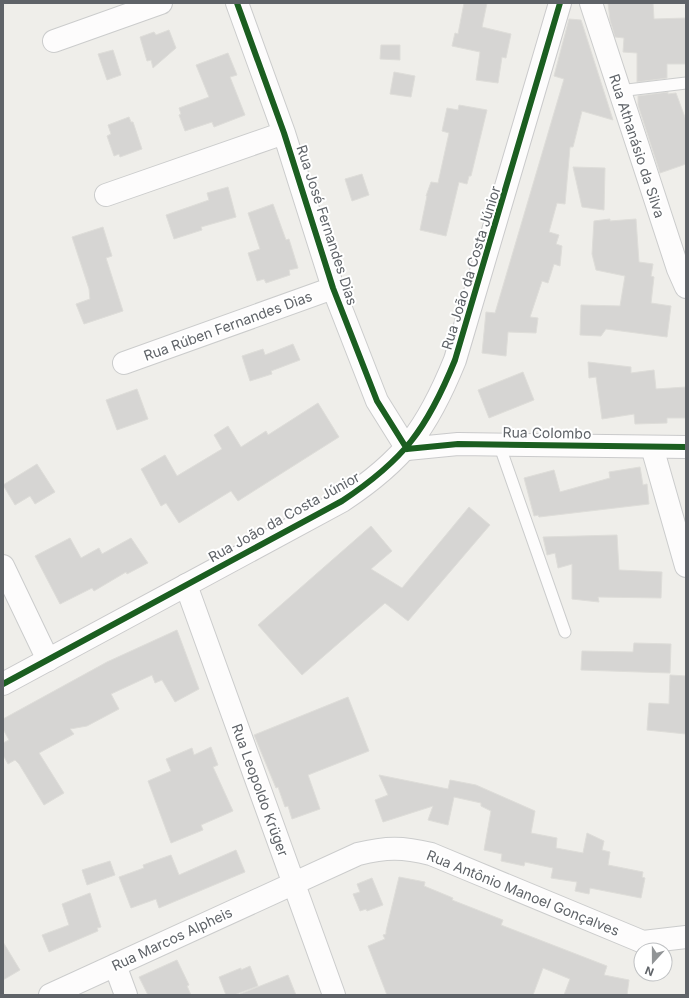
<svg xmlns="http://www.w3.org/2000/svg" width="689" height="998" viewBox="0 0 689 998" font-family="Inter,sans-serif">
	<rect width="100%" height="100%" fill="#efeeea"/>
	<!-- building -->
	<path fill="#d6d5d3" stroke="#deddd9" d="M464,3H487L482,27L511,34L506,58L502,57L498,83L476,80L480,52L452,46L455,33L458,34Z
		M608,3H653L654,19L686,18V64H667V78L637,82V53L623,52L624,38L615,37L610,20Z
		M569,19L581,20L613,120L582,111L573,147H570L565,204L557,203L549,232L559,235L556,244L562,246L560,266L554,264L548,283L542,281L530,317L538,318L536,333L508,332L506,356L482,353L486,312L495,313L564,79L554,76Z
		M169,30L176,48L153,68L151,60L147,61L140,37L154,32L156,35Z
		M381,45H400V60L380,59Z
		M113,50L121,75L107,80L98,54Z
		M228,53L237,75L230,77L245,115L214,127L212,122L185,131L179,115L181,114L179,108L209,97L196,65Z
		M394,72L415,76L411,97L390,94Z
		M668,92V94L676,93L686,120V164L660,173L638,105V96Z
		M459,105L487,110L471,176H469L467,184L459,182L446,236L420,230L427,196H426L431,182L438,183L449,133L442,131L447,108L458,110Z
		M129,117L131,122H133L142,149L120,157L119,154L114,156L107,136L111,134L108,125Z
		M573,167L605,168L604,210L582,207Z
		M362,174L369,195L352,201L345,179Z
		M228,187L236,217L201,227L202,230L174,239L166,215L209,200L207,193Z
		M273,204L286,240L289,239L298,268L289,270L290,275L266,283L264,279L257,281L248,253L260,249L248,213Z
		M610,219V221L636,219L639,262L653,264L651,276L654,277L651,303L671,306L667,337L606,329L601,336L580,335L581,305L620,306L625,276L596,270L592,254L594,221Z
		M103,227L112,256L106,258L123,311L84,324L76,304L90,299L89,289L72,237Z
		M293,344L300,360L271,371L272,374L250,381L242,356L263,349L265,355Z
		M588,362L631,367V373L654,370L656,389L686,387V418H667V423L635,424L634,414L602,419L596,377L589,378Z
		M523,372L534,400L489,418L478,390Z
		M137,389L148,419L117,430L106,400Z
		M318,403L339,437L238,501L231,491L179,523L166,503L161,506L141,469L165,455L177,476L222,449L214,435L228,426L241,447L266,431L268,435Z
		M37,464L55,492L35,504L30,496L15,505L3,485Z
		M640,467L643,485L647,484L649,504L539,517L538,515L534,516L524,478L554,470L560,492L610,478L609,472Z
		M469,507L490,525L408,621L385,603L302,675L258,625L371,526L392,551L371,569L402,588Z
		M617,535L619,570L662,572L661,598L598,597L599,602L572,599V564L558,568L555,553L547,555L543,537Z
		M70,538L81,558L99,548L102,554L131,538L148,563L127,574L126,572L94,591L92,588L60,604L35,556Z
		M177,630L199,689L175,702L162,680L155,683L152,675L111,694L119,709L87,726L70,729L74,734L39,753L64,793L44,805L19,764L15,760L8,764L3,755V743L9,740L3,729V719L107,662Z
		M634,643L671,644L670,673L581,670L582,651L633,652Z
		M670,675L686,676V734L647,730L649,703L669,704Z
		M348,697L369,751L308,775L320,809L292,819L288,806L285,807L278,787L276,788L254,735Z
		M211,747L218,765L213,767L233,811L201,825L203,830L171,843L148,781L171,771L166,759L192,748L194,755Z
		M379,775L448,789L450,780L476,785L535,811L531,833L557,838L556,848L583,853L587,833L604,841L602,850L610,852L608,865L643,872L642,877L645,878L641,898L590,888L589,894L575,891L577,882L551,878L553,868L525,862L524,866L501,861L502,854L484,850L491,811L481,806V803L454,797L448,825L428,820L433,806L383,822L375,800L388,795Z
		M236,850L245,872L159,908L156,899L131,908L119,877L144,868L143,865L171,855L179,875Z
		M110,861L115,875L87,885L82,870Z
		M399,877L425,882L424,886L453,898L452,900L503,920L501,925L607,966L604,975L629,980L627,995H564L570,979L543,968L533,995H387L368,946L385,939L383,935L386,934V931Z
		M372,878L383,905L367,911L366,909L360,911L353,894L360,892L357,884Z
		M90,893L101,927L97,928L98,931L49,952L42,935L69,925L62,904Z
		M3,942L20,970L3,980Z
		M177,960L189,985L187,986L191,995H148L139,977Z
		M250,966L258,986L234,995H226L219,977L241,968V970Z
		M288,975L296,995H240V994Z"/>
	<g fill="none" stroke-linecap="round" stroke-linejoin="round">
		<defs>
			<path id="lane" d="M619,91L686,83
				M499,444L565,632"/>
			<path id="street" d="M237,3L284,133L333,288L377,401L407,449
				M591,3L678,269L686,287
				M54,41L161,3
				M106,195L284,133
				M124,363L333,288
				M652,447L686,566
				M3,566L48,660
				M186,585L334,995
				M115,965L126,995
				M50,995L358,854C386,847 403,847 431,854L643,942L686,937"/>
			<path id="secondary" d="M407,449L458,444L686,447
				M3,684L342,501C404,460 427,429 455,360L560,3"/>
		</defs>
		<!-- lane casing -->
		<use href="#lane" stroke="#cbcccc" stroke-width="13"/>
		<!-- street casing -->
		<use href="#street" stroke="#cbcccc" stroke-width="24"/>
		<!-- secondary casing -->
		<use href="#secondary" stroke="#cacacb" stroke-width="24"/>
		<!-- lane -->
		<use href="#lane" stroke="#fdfcfc" stroke-width="11"/>
		<!-- street -->
		<use href="#street" stroke="#fdfcfc" stroke-width="22"/>
		<!-- secondary -->
		<use href="#secondary" stroke="#fdfcfc" stroke-width="22"/>
		<defs>
			<path id="cycleway" d="M237,3L284,133L333,288L377,401L407,449
				M407,449L458,444L686,447
				M3,684L342,501C404,460 427,429 455,360L560,3"/>
		</defs>
		<!-- cycleway casing -->
		<use href="#cycleway" stroke="#fff" stroke-width="8"/>
		<!-- cycleway -->
		<use href="#cycleway" stroke="#1b5e20" stroke-width="6"/>
	</g>
	<g text-anchor="middle" stroke-width="4" stroke-linejoin="round" paint-order="stroke">
		<!-- street labels -->
		<g font-size="14" fill="#5f6368" stroke="#fff">
			<text transform="translate(637 146) rotate(72)" y="5">Rua Athanásio da Silva</text>
			<text transform="translate(327 225) rotate(72)" y="5">Rua José Fernandes Dias</text>
			<text transform="translate(471 268) rotate(-73)" y="5">Rua João da Costa Júnior</text>
			<text transform="translate(228 326) rotate(-20)" y="5">Rua Rúben Fernandes Dias</text>
			<text transform="translate(547 433) rotate(1)" y="5">Rua Colombo</text>
			<text transform="translate(284 517) rotate(-29)" y="5">Rua João da Costa Júnior</text>
			<text transform="translate(260 790) rotate(70)" y="5">Rua Leopoldo Krüger</text>
			<text transform="translate(523 893) rotate(22)" y="5">Rua Antônio Manoel Gonçalves</text>
			<text transform="translate(172 939) rotate(-25)" y="5">Rua Marcos Alpheis</text>
		</g>
	</g>
	<!-- border -->
	<rect width="689" height="998" fill="none" stroke="#5f6368" stroke-width="8"/>
	<!-- north arrow -->
	<g transform="translate(653 962) rotate(201)"><circle r="19" fill="#ffffff" stroke="#bfc1c3"/>
	<path d="M0-3L7 15L0 10L-7 15Z" fill="#919496"/>
	<text y="-6" font-size="11" font-weight="bold" text-anchor="middle" fill="#5f6368">N</text>
	</g>
</svg>
